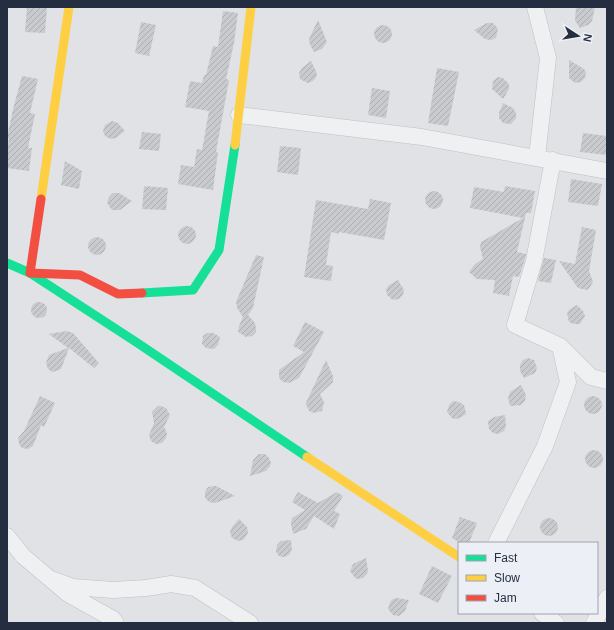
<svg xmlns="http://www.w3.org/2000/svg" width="614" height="630" viewBox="0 0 614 630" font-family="Arial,sans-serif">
	<defs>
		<pattern id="building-hatch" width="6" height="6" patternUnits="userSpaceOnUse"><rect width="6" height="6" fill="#c8cacd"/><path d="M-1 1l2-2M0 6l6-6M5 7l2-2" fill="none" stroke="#acaeb1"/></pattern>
	</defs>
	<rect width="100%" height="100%" fill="#e0e2e5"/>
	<!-- building -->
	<path fill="url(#building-hatch)" d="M27,7H47L45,33L25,32Z
		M576,7H595L592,21L588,25L580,28L575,21Z
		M223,11L238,13L234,43L226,79L229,80L216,152H218L213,190L178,184L181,165L194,167L197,149L202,150L209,111L185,107L190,81L202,83L204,75H206L213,46L218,47Z
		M318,20L327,42L322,49L314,52L310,45L309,39Z
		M141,22L156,25L149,56L135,53Z
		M487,23H493L498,29L496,38L491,40L485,39L474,30Z
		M374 34a9 9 0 1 1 18 0a9 9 0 1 1-18 0Z
		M569,60L584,69L586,72L585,78L581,82L575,83L569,78Z
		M311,61L316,71L317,76L313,81L308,83L300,79L299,73L302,68Z
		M437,68L459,72L448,126L428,123Z
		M22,76L38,79L30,113L35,114L28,148H32L29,171L7,168V152L9,138H7L13,109Z
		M498,77L503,78L509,84V89L503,99L492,89L493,81Z
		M372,88L390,91L386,118L368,115Z
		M503,103L513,108L516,113V118L511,124L503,123L499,118V113Z
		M112,121L118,123L125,131L116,138L111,139L105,136L103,131L105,125Z
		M142,132L161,134L159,151L139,149Z
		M583,133L607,136V155L580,152Z
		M280,146L301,148L298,175L277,172Z
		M65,161L82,171L79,189L61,185Z
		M571,179L602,184L598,206L568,202Z
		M144,186L168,188L166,210L142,209Z
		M505,186L535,191L531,213H526L517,252L526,254L525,259L519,277L513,276L509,296L493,293L495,280L477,279L469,272L475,264L483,259L480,247L481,242L523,218L470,208L474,187L504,192Z
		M425 200a9 9 0 1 1 18 0a9 9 0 1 1-18 0Z
		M113,193H119L132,201L120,210H112L107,203L109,197Z
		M370,199L391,203L384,240L339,232V234L331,232L326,265L333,266L331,281L304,277L316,200L368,209Z
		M178 235a9 9 0 1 1 18 0a9 9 0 1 1-18 0Z
		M582,227L596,230L589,271L593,282L590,287L587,290L578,288L559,261L575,264Z
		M88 246a9 9 0 1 1 18 0a9 9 0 1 1-18 0Z
		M256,255L264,257L253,308L248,315L255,323L256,329V332L252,336L246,337L238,332L239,326L243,317L237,308L236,302Z
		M544,258L556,260L551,283L538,281Z
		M398,280L404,290L403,295L399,299L393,300L387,295L386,289L389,285Z
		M31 310a8 8 0 1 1 16 0a8 8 0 1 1-16 0Z
		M577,305L583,311L585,316L580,324H574L569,322L567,313L570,309Z
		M305,322L324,332L299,378L289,383L283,382L279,378V370L304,352L293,346Z
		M67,331L73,333L99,363L94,368L69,348L61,369L56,371L52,372L48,369L46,363L49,355L68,348L49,334Z
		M207,333H213L220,337L218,345L214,349L206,348L202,344L203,336Z
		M528,358L534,360L537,368L535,373L524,378L520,371V365L523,360Z
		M326,360L333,376V382L320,394L324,402L322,411L314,413L309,411L306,404L305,405Z
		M521,385L526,395L525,401L521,405L510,406L508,398L510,392Z
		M40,396L55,403L44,427L41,425L33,446L28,449L22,448L19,444L18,438L24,431Z
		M584 405a9 9 0 1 1 18 0a9 9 0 1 1-18 0Z
		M453,401L459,402L464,405L466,414L460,418L455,419L452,418L447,412L449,405Z
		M158,406H161L166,408L170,415L164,427L167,433L166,438L162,443L156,444L151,441L149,435L154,423L152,412Z
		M505,415L506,426L504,431L498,434L493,433L489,429L488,421L494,417Z
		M585 459a9 9 0 1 1 18 0a9 9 0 1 1-18 0Z
		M259,454H265L269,458L271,463L270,466L266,471L250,476L253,460Z
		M214,486H216L235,496L215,503L209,502L205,498V492L208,487Z
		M298,492L318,503L337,492L343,496L334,511L340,514L334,529L314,516L306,529L293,534L291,524L292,518L305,510L292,502Z
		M460,517L477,523L469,543H460L452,538Z
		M540 527a9 9 0 1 1 18 0a9 9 0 1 1-18 0Z
		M239,519L247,527L248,532L247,535L243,540L238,541L232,538L230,532L232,527Z
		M291,540L292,550L289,555L284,557L279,556L276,552L277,545L281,541Z
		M366,558L368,571L367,574L363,578L358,579L355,578L350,571L353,564Z
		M432,566L452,576L438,603L419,594Z
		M397,598L409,600L405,611L399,616L393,615L388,609L390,602L393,599Z"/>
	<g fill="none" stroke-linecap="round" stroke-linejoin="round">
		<defs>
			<path id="street" d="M535,7L548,58L537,157
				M239,115L422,137L607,171
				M560,346L591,377L607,381
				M7,536L23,556L68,594L113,619L116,623
				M496,543L545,446L568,382L560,346L515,325L534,261L553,160
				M51,579L73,587L113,590L146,588L171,584L195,588L250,623
				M542,613L556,623
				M594,623L607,598"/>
		</defs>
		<!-- street casing -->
		<use href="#street" stroke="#bec0c3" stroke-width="17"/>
		<!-- street -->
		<use href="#street" stroke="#eff0f2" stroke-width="16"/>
		<!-- fast -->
		<path stroke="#16e098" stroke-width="9" d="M7,263L30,273L136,342L307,457
			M142,293L193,290L219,250L235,145"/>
		<!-- slow -->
		<path stroke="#ffcf43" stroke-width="9" d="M235,145L251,7
			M41,199L69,7
			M307,457L459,557"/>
		<!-- jam -->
		<path stroke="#f24e42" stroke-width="9" d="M41,199L30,273L80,275L118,294L142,293"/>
	</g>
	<!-- border -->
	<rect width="614" height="630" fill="none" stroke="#252e40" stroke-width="16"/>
	<!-- legend -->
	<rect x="458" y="542" width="140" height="72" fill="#ecf0f6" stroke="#9ca2ad"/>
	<rect x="466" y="555" width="20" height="6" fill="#16e098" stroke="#9ca2ad"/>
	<text x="494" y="562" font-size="12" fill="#252e40">Fast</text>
	<rect x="466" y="575" width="20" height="6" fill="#ffcf43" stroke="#9ca2ad"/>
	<text x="494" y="582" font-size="12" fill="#252e40">Slow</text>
	<rect x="466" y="595" width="20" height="6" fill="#f24e42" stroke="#9ca2ad"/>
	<text x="494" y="602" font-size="12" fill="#252e40">Jam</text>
	<!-- north arrow -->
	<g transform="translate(578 36) rotate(102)" stroke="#ecf0f6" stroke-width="3" paint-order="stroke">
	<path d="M0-3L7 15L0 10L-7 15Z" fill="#252e40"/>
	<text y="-6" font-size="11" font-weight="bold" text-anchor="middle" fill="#252e40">N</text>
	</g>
</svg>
